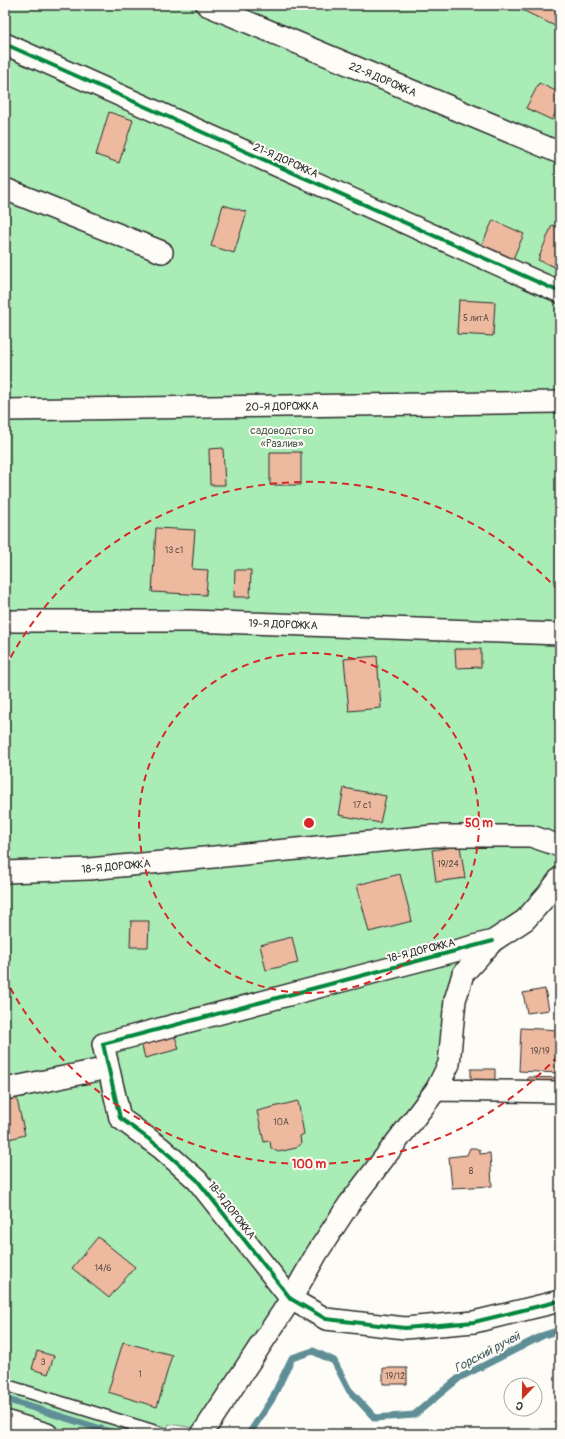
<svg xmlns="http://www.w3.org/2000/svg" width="565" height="1439" viewBox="0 0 565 1439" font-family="Pangolin,sans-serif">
	<rect width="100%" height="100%" fill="#fdfcf7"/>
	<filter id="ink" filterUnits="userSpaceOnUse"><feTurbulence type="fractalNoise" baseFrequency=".025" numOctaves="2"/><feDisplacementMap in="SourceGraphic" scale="8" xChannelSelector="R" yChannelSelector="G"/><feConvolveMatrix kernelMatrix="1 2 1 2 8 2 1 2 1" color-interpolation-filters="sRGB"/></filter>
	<g filter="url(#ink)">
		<!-- green -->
		<path fill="#aaecb6" stroke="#6a8c70" d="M5,5H560V868L551,901L499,952L452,978L438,1067L333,1210L255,1340L195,1428L169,1424L165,1434H5Z"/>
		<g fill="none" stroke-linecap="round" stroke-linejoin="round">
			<!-- stream -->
			<path stroke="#5f8e96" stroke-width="7" d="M5,1399L111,1432
				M249,1434L272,1399L292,1358L313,1351L334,1361L349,1390L375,1418L414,1415L459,1378L544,1335L560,1330"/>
		</g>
		<!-- building -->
		<path fill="#edb99f" stroke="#2b2b2b" d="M518,5H560V16L555,26L516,7Z
			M539,83L560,93V103L552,120L526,108Z
			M109,112L133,120L119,163L96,155Z
			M223,205L247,212L234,253L211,246Z
			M493,220L524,234L511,263L480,249Z
			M552,225L560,228V269L538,260Z
			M459,300L495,302L493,336L457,334Z
			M223,448L225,485H210L209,449Z
			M270,452H301V485H270Z
			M156,528L195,530L192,569L208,570L206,595L152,592Z
			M235,570H251L250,597H234Z
			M455,649H481V667L456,668Z
			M377,656L381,708L349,711L344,659Z
			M344,788L386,796L380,823L339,815Z
			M460,846L465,878L436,882L432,850Z
			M400,874L412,921L369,932L357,885Z
			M131,921H149L148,947H130Z
			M292,937L298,963L266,970L260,945Z
			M545,989L549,1010L527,1013L523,993Z
			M521,1028L560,1030V1073L519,1071Z
			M173,1030L179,1049L145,1058L140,1039Z
			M471,1069H495V1085H471Z
			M528,1077L560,1078V1089L527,1088Z
			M16,1095L25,1135L5,1140V1098Z
			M298,1101L304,1134L300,1136L301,1144L296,1148L278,1152L271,1148L270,1141L264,1142L257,1111Z
			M470,1148H475L480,1150V1154L490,1153L492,1186L452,1188L449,1157L467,1155Z
			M98,1237L135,1267L109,1298L72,1268Z
			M123,1342L172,1355L157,1407L108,1392Z
			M37,1351L54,1356L48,1374L32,1369Z
			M383,1368H407V1384H383Z"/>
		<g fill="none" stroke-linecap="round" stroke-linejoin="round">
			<defs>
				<path id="service" d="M5,1385L164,1434"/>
				<path id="minor" d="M207,5L560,153
					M5,44L560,292
					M5,189L162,252
					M5,410L560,402
					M5,621H190L560,634
					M5,872L89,869L433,836H531L560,846
					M493,941L103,1044L120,1118L161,1148L197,1180L291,1299L326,1319L405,1328L474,1322L560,1301
					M5,1089L108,1068
					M436,1090L560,1092
					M5,1421L47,1434
					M202,1434L291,1299L317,1253L349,1204L436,1090L449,1064L455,1000L463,974L493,941L525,920L548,894L560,878"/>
			</defs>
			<!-- service casing -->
			<use href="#service" stroke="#2b2b2b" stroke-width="14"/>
			<!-- minor casing -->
			<use href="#minor" stroke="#2b2b2b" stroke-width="24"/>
			<!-- service -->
			<use href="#service" stroke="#fdfcf7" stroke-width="11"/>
			<!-- minor -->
			<use href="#minor" stroke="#fdfcf7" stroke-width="21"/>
			<defs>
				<path id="cycleway" d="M5,44L560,292
					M493,941L103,1044L120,1118L161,1148L197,1180L291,1299L326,1319L405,1328L474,1322L560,1301"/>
			</defs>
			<!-- cycleway casing -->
			<use href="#cycleway" stroke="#fdfcf7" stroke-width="6"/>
			<!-- cycleway -->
			<use href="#cycleway" stroke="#00873e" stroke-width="4"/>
		</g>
	</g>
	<!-- distance rings -->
	<g fill="none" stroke="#d62828" stroke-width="2" stroke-dasharray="7 5">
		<circle cx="309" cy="823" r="170"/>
		<path d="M558 1056A341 341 0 0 1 5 978M5 668A341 341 0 0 1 558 590"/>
	</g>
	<g text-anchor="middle" stroke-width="4" stroke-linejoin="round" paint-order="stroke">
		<!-- number labels -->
		<g font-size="9" fill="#5c4e48">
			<text x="476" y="321">5 литА</text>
			<text x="174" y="553">13 с1</text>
			<text x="362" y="808">17 с1</text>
			<text x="448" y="867">19/24</text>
			<text x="540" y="1054">19/19</text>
			<text x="281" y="1125">10А</text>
			<text x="471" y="1174">8</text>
			<text x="103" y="1271">14/6</text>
			<text x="43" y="1365">3</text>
			<text x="140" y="1377">1</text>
			<text x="395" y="1379">19/12</text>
		</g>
		<!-- street labels -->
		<g font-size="11" fill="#2b2b2b" stroke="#fdfcf7">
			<text transform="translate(383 79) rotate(23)" y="4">22-Я ДОРОЖКА</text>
			<text transform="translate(286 160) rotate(24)" y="4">21-Я ДОРОЖКА</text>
			<text transform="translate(282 406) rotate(-1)" y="4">20-Я ДОРОЖКА</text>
			<text transform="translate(283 624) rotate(2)" y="4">19-Я ДОРОЖКА</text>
			<text transform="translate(116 866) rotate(-5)" y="4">18-Я ДОРОЖКА</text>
			<text transform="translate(421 950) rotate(-14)" y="4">18-Я ДОРОЖКА</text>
			<text transform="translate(232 1210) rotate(52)" y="4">18-Я ДОРОЖКА</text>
		</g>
		<!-- park labels -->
		<g font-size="11" fill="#4b5b4e" stroke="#fdfcf7">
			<text x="282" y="434">садоводство<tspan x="282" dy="13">«Разлив»</tspan></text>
		</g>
		<!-- water labels -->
		<g font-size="12" font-style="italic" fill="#455d61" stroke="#fdfcf7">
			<text transform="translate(487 1352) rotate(-28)" y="4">Горский ручей</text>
		</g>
	</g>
	<circle cx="309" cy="823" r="6" fill="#d62828" stroke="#fdfcf7" stroke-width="2"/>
	<g font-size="12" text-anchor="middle" font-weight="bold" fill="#d62828" stroke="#fdfcf7" stroke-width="4" stroke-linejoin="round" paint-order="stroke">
		<text x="479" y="827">50 m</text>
		<text x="309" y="1168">100 m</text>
	</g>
	<!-- margin -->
	<rect width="565" height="1439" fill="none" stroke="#fdfcf7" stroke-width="20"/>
	<rect x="10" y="10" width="545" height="1419" fill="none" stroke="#2b2b2b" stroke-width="1.5" filter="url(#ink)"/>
	<!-- north arrow -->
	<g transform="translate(523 1397) rotate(202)"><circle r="19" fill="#fdfcf7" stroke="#a9a8a5"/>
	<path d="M0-3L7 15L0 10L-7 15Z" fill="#c8321e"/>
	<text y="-6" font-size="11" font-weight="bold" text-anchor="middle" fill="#2b2b2b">С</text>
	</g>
</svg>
